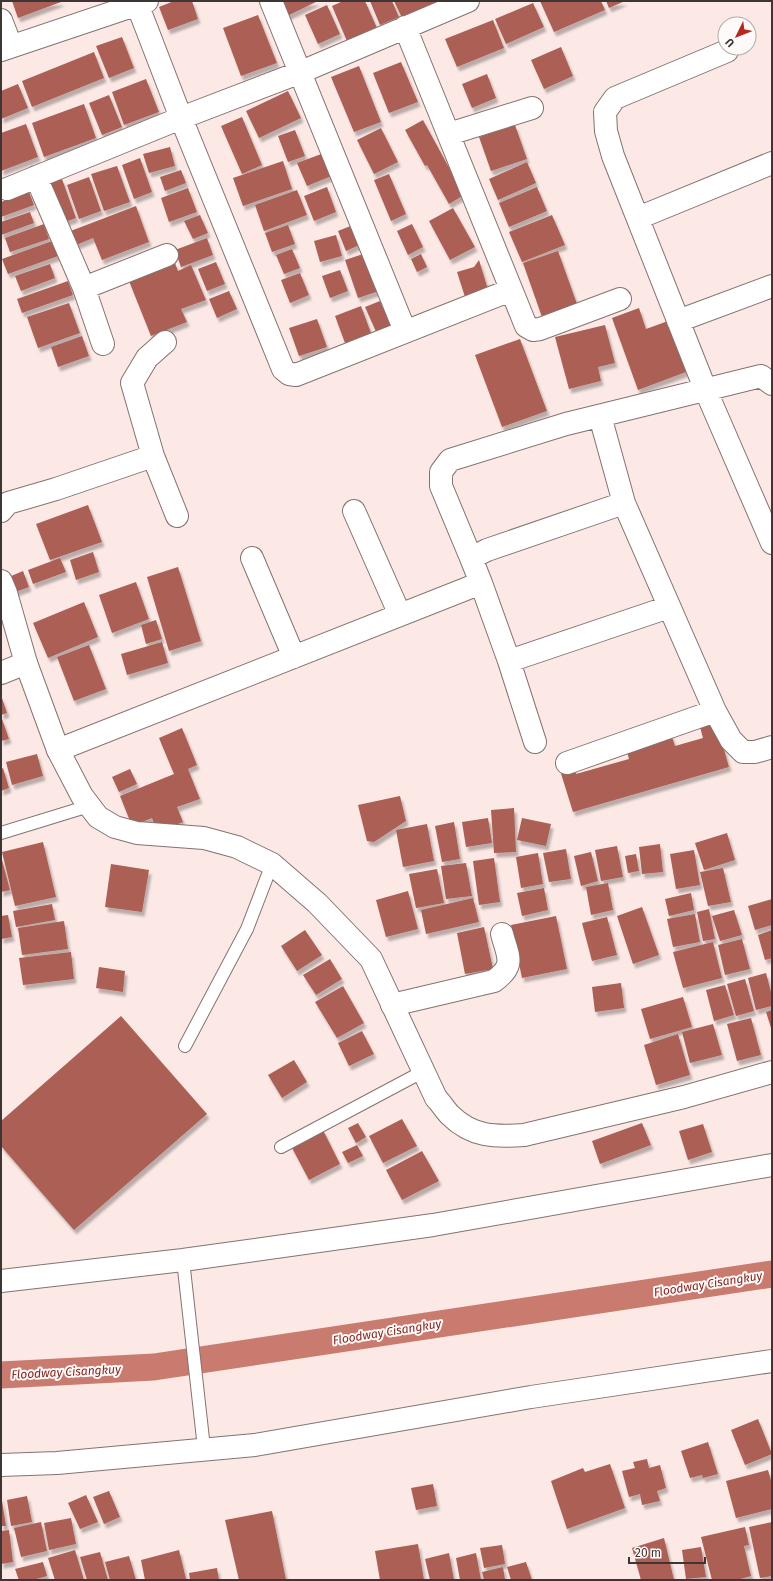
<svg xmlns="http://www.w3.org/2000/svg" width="773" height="1581" viewBox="0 0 773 1581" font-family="'Fira Sans',sans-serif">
	<defs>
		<filter id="shadow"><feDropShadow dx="2.5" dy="4.5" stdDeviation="1" flood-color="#0004"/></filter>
	</defs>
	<rect width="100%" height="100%" fill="#fce9e6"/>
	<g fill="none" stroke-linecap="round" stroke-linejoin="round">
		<!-- canal -->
		<path stroke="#ca7b6f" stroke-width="27" d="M1,1375L154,1367L772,1274"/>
	</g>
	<!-- building -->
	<path fill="#ab5f54" filter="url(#shadow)" d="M12,1H61V2L18,18Z
		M174,1H192L198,19L168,30L159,7Z
		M277,1H318L285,17Z
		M343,1H365L377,28L347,41L332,6Z
		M370,1H392L399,17L380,25Z
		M394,1H440L402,18Z
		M540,1H601L605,10L554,32Z
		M606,1H625L609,8Z
		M533,3L544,27L506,44L495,19Z
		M327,5L340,34L318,44L305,15Z
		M258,15L277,63L241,76L223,28Z
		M493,20L504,48L457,67L445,39Z
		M122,37L134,68L109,78L96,46Z
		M561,47L573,76L544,89L531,60Z
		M94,52L104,78L32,107L22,81Z
		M401,62L418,102L389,113L373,73Z
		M359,66L381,122L354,132L331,77Z
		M487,74L496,98L472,108L462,84Z
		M146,79L159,112L124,125L112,92Z
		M18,84L28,108L1,119V91Z
		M288,91L301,118L259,138L246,111Z
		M109,95L122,127L102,135L89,103Z
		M84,104L96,138L44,157L32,123Z
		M242,117L262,165L242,174L221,126Z
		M423,120L464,195L449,204L427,165L425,166L405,130Z
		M26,124L38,157L1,171V133Z
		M515,125L527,159L491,171L479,137Z
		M381,128L398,162L374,174L357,140Z
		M295,130L305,156L288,162L278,136Z
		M170,147L175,166L149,173L143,154Z
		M324,153L334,175L307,186L297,163Z
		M140,158L152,192L134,199L122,165Z
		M283,161L292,189L243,206L233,178Z
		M527,162L536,183L498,200L489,179Z
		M117,166L130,202L104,211L91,174Z
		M181,170L186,183L165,191L160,177Z
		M389,174L406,214L391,221L374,180Z
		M89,177L101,211L79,219L67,185Z
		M62,179L76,218L60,224L46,184Z
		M327,187L336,212L314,221L304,196Z
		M537,187L547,211L509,227L499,203Z
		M188,188L197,212L169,222L161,198Z
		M297,190L307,215L264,231L255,205Z
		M29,192L34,205L1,217V202Z
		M136,206L149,242L102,260L93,238L74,246L68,232Z
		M453,208L475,247L450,260L429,221Z
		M30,212L34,223L1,235V222Z
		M200,215L208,233L193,239L184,221Z
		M552,215L565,245L522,262L509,232Z
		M358,223L366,242L346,251L338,231Z
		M44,224L49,239L10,252L5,238Z
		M412,224L423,247L408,255L397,231Z
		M288,225L295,244L272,252L265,233Z
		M336,235L342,256L320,262L314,241Z
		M207,238L213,255L181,267L175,250Z
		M55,240L61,255L8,274L2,259Z
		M292,249L300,268L284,274L276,255Z
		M558,251L577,304L542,317L523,263Z
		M366,253L379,291L358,298L345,260Z
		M421,254L427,267L417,272L411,259Z
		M479,260L489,293L466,300L457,272L474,267Z
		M216,262L225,284L207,291L198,269Z
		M175,263L178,271L191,265L206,300L181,309L187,322L151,336L129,281Z
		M50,264L55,278L21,291L15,276Z
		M340,270L348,291L330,298L322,276Z
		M300,273L309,295L290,303L281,280Z
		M68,281L73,295L22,313L17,299Z
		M229,291L237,309L217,318L209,299Z
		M380,301L393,330L378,336L365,307Z
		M69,303L80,333L38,348L27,317Z
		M361,306L371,333L345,343L335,316Z
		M639,308L646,329L668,321L686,372L638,390L612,318Z
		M317,319L327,347L299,356L289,328Z
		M605,325L615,363L598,367L601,381L569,389L555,337Z
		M82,336L89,356L58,367L51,347Z
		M520,339L547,411L502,427L475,355Z
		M88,505L102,542L50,560L36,524Z
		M93,552L99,572L76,580L70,560Z
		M60,558L66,572L33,584L28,570Z
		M178,567L201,641L169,651L147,577Z
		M23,571L29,587L10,594L4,579Z
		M136,582L149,619L112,633L99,595Z
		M84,602L98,637L48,658L33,623Z
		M156,620L162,639L146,644L141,625Z
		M162,642L168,663L127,675L121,654Z
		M89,645L106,689L74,701L57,657Z
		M1,695L7,713L1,715Z
		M1,716L9,739L1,741Z
		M716,722L729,767L573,812L559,767L572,763L576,774L629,759L626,748L671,734L675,746L703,738L700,727Z
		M182,728L197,765L188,769L200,799L177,807L183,822L157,832L152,818L132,826L120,796L174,774L159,738Z
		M37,754L43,776L12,785L6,762Z
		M3,768L9,788L1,791V769Z
		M130,769L137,784L119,792L112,777Z
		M400,796L406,821L374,842L367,841L358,805Z
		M514,808L516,852L494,853L491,810Z
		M488,818L492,843L466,847L462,822Z
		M522,818L551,824L546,846L517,840Z
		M454,822L460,859L442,862L435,826Z
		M427,824L434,861L403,867L396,830Z
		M727,833L735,860L704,870L695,843Z
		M43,842L56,897L15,906L2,852Z
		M660,844L663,872L642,874L639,847Z
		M617,846L623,877L601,881L595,850Z
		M566,849L571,879L549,882L543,853Z
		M694,850L700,885L676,889L670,854Z
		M591,852L598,881L581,886L574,856Z
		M538,853L543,884L521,888L516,857Z
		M636,854L639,871L628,873L625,856Z
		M1,856L10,890L1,892Z
		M494,858L500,902L479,905L473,861Z
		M466,863L472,896L446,899L441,866Z
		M111,864L149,870L142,912L105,907Z
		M723,868L731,902L708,906L700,872Z
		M437,869L444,903L416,908L409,874Z
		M608,883L613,910L591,915L586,887Z
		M544,888L548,910L522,916L517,893Z
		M408,891L418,929L386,937L376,900Z
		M691,893L694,910L669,916L665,899Z
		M473,898L479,922L426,934L421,910Z
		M772,899V925L755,930L748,906Z
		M52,904L55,920L16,927L13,911Z
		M642,907L659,955L633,964L617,916Z
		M709,909L715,939L703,941L697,912Z
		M734,910L742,935L720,941L712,916Z
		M695,914L700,942L673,947L667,919Z
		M8,915L12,937L1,939V916Z
		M556,916L567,969L522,978L511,925Z
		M607,917L617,955L592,961L582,923Z
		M64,921L68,949L22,955L18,928Z
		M484,927L493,969L465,974L457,933Z
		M305,930L322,955L297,971L281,946Z
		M772,930V958L765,960L758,935Z
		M742,939L750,969L725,975L718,945Z
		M713,942L722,978L683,988L673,952Z
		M71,952L74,979L23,985L19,958Z
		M330,959L342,979L316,995L303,975Z
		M99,967L125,971L123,992L96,988Z
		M766,973L772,996V1006L756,1010L748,978Z
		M745,979L754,1011L736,1016L727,984Z
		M621,983L624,1008L595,1012L592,987Z
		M725,985L734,1015L714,1021L706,990Z
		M343,986L364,1023L337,1038L315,1002Z
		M683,997L692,1027L650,1039L641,1009Z
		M772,1010V1031L766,1012Z
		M121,1016L207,1114L74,1230L1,1146V1121Z
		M751,1018L761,1055L737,1061L727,1024Z
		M713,1024L722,1055L690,1063L682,1032Z
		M362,1031L374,1054L349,1066L338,1043Z
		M678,1034L690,1075L656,1085L644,1045Z
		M294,1060L307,1082L282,1098L268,1075Z
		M402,1119L417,1146L383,1163L369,1136Z
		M358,1123L366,1137L356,1143L348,1128Z
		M642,1123L651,1145L600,1164L592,1141Z
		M703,1124L712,1152L688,1160L679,1131Z
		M323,1130L340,1164L309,1180L291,1146Z
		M357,1145L363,1156L348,1163L342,1152Z
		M422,1151L439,1181L402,1200L386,1170Z
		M758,1419L772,1454L745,1465L731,1430Z
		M708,1442L718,1474L703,1478L702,1475L690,1478L681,1451Z
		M647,1459L649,1468L660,1465L666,1488L657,1491L660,1501L642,1505L640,1494L629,1497L622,1471L635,1468L633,1462Z
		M610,1464L625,1508L567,1529L551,1481L583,1468L585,1472Z
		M768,1470L772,1484V1509L736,1518L726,1481Z
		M433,1484L437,1506L416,1510L411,1488Z
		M109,1491L120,1517L104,1524L93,1497Z
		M1,1494L6,1526H1Z
		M86,1495L98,1522L80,1529L68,1503Z
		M27,1496L32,1522L11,1526L7,1500Z
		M272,1511L286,1580H239L225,1520Z
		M71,1518L76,1544L49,1550L44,1523Z
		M41,1522L47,1551L21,1557L14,1528Z
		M772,1522V1576L760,1578L749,1527Z
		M745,1527L749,1545L744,1546L751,1576L737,1580H712L701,1537Z
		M9,1530L13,1562L1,1564V1531Z
		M664,1538L674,1580H641L632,1548Z
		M418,1544L424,1580H380L375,1551Z
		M502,1545L505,1564L484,1568L480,1548Z
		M701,1547L706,1577L686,1579L682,1550Z
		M75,1550L84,1580H55L48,1558Z
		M179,1550L186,1579L145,1580L141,1560Z
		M100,1552L108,1580H87L80,1557Z
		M449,1553L454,1580H430L425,1559Z
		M476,1553L481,1580H460L456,1558Z
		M129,1556L136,1580H110L105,1562Z
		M43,1562L47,1576L33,1580H19L15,1569Z
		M526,1562L532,1580H511L507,1567Z
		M503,1567L505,1580H484L482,1572Z
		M217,1568L219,1580H190L189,1573Z"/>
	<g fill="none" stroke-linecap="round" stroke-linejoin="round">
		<defs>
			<path id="service" d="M1,833L89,806
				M185,1046L247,929L272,864
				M281,1147L424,1071
				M183,1260L204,1448"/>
			<path id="minor" d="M136,1L181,118L283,369L289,374L296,375L511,290
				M271,1L405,331
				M1,20L11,46
				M405,27L526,326L533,330L540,329L620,299
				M1,50L147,1
				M727,51L615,98L605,112L606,131L613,156L706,391L772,543
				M449,134L532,108
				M36,177L84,288L103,344
				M7,189L181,118L301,72L468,1
				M638,218L772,163
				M84,288L167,255
				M678,321L772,286
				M600,416L624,503L715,711L731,740L743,752H755L772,747
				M153,456L132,383L147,358L165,342
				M1,511L8,503L56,489L153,456L177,516
				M354,511L400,615
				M252,558L294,657
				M471,558L441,486V472L450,460L566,424L761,376L772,384
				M481,583L509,661L535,742
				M509,661L669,607
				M1,673L26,663
				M58,750L481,583L471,558L487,550L624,503
				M567,763L715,711
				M392,1005L494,981C516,965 508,957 502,934
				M1,1281L183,1260L433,1225L772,1165
				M1,1465L57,1463L255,1445L531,1397L772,1361"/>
			<path id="tertiary" d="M1,581L6,593L26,663L58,750L82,796L98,817L115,827L137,833L204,838L237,847L272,864L317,903L371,959L436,1098C441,1103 445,1110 450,1115C472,1137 495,1137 524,1135L684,1097L772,1072"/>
		</defs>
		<!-- service casing -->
		<use href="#service" stroke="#837370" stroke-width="14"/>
		<!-- minor casing -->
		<use href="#minor" stroke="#837370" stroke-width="24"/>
		<!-- tertiary casing -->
		<use href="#tertiary" stroke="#837370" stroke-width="24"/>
		<!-- service -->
		<use href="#service" stroke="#fff" stroke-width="12"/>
		<!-- minor -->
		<use href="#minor" stroke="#fff" stroke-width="22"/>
		<!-- tertiary -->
		<use href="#tertiary" stroke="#fff" stroke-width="22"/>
	</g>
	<g text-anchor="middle" stroke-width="4" stroke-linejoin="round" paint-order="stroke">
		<!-- water labels -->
		<g font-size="12" font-style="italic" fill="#83241b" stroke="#fefafa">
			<text transform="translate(708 1284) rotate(-9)" y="4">Floodway Cisangkuy</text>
			<text transform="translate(387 1332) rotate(-9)" y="4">Floodway Cisangkuy</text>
			<text transform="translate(66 1372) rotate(-3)" y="4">Floodway Cisangkuy</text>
		</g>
	</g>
	<!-- border -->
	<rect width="773" height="1581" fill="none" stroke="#3d3635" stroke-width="4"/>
	<!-- north arrow -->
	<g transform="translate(737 36) rotate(227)"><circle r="19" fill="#fefafa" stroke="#b1acab"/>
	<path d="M0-3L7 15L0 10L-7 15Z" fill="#b7291e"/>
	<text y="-6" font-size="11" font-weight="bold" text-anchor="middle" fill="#3d3635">U</text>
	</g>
	<!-- scale -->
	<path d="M629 1557v6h76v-6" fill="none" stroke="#3d3635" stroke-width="2"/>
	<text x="635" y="1557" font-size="12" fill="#3d3635" stroke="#fefafa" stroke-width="3" paint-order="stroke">20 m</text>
</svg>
